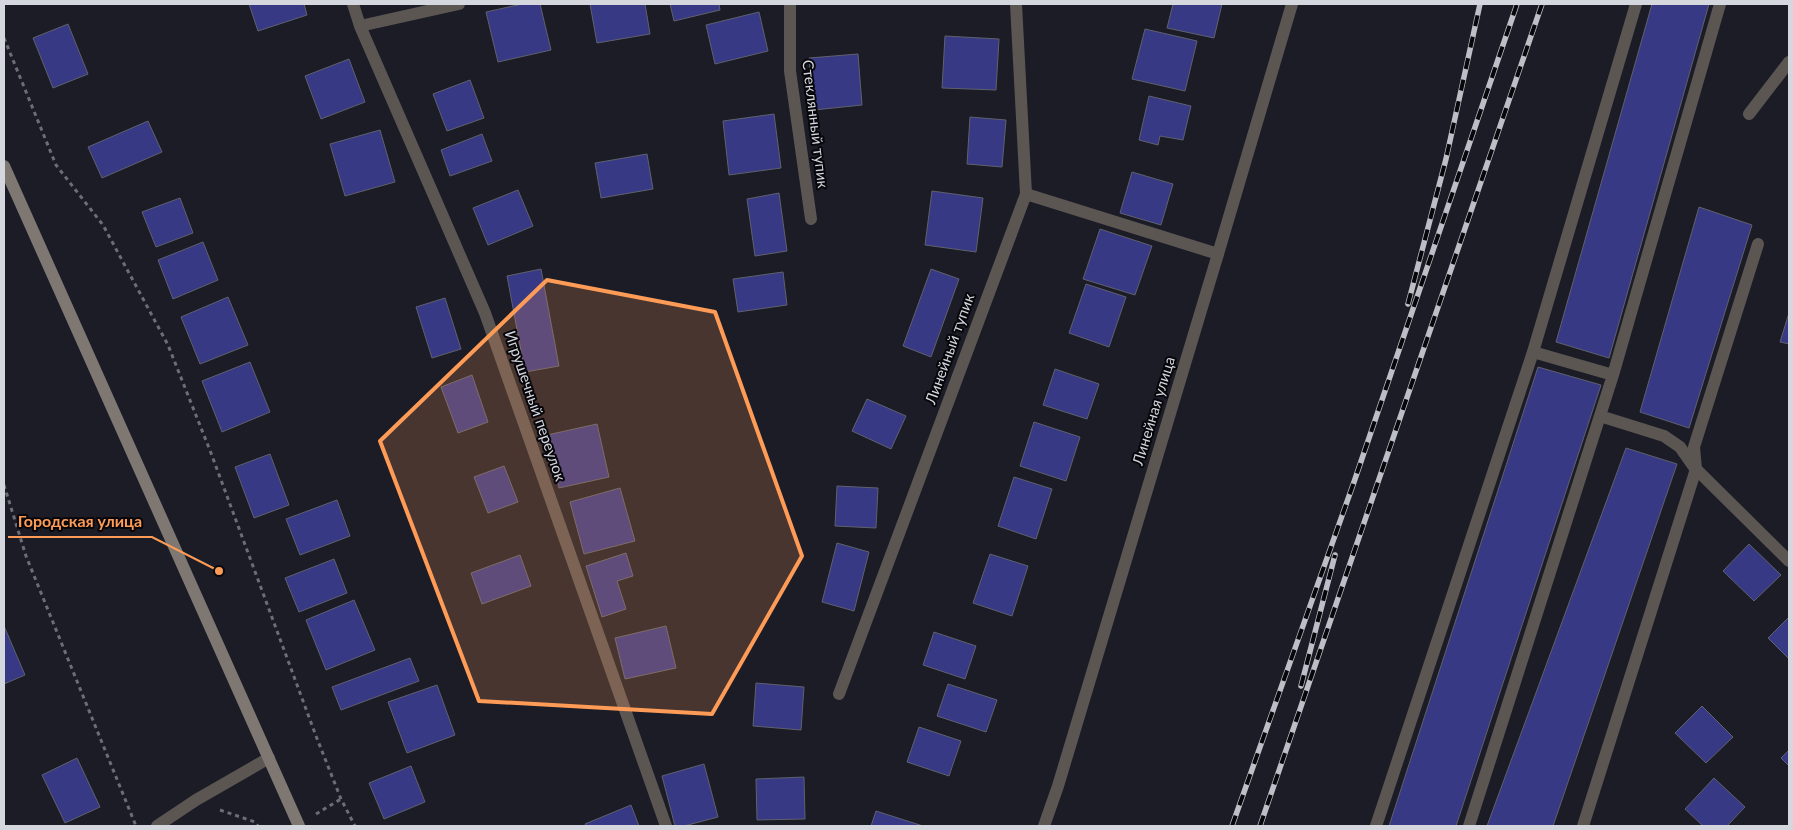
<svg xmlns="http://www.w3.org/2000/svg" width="1793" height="830" viewBox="0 0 1793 830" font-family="Lato,sans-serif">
	<rect width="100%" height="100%" fill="#1b1c26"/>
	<!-- building -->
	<path fill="#383984" stroke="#5f616d" d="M249,4H304L307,15L258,31Z
		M522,4H540L551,50L498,62L486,12Z
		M590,4H645L650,34L597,43Z
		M670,4H719L720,10L674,21Z
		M1173,4H1222L1214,38L1167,28Z
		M1652,4H1709L1609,358L1556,342Z
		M759,12L768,51L715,64L706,25Z
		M68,24L88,74L53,88L33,38Z
		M1145,29L1197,41L1185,91L1132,79Z
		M945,36L999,39L996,90L942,88Z
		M858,54L862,105L814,110L809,58Z
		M349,59L365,102L321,119L305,76Z
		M470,80L484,118L447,131L433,94Z
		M1149,96L1191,106L1183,140L1160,136L1158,145L1139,140Z
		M774,114L781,168L729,175L723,121Z
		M970,117L1006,120L1002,167L967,164Z
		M148,121L162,152L102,178L88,147Z
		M380,130L395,182L345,196L330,144Z
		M482,134L492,161L450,176L441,150Z
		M647,154L653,189L601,198L595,163Z
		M1132,172L1173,184L1161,225L1120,213Z
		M518,190L533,226L488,245L473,208Z
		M932,191L983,198L976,252L925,245Z
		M779,193L787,251L755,256L747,199Z
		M180,198L193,233L156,247L142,212Z
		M1699,207L1752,225L1689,428L1640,412Z
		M1100,229L1152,246L1135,295L1083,279Z
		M203,242L218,280L173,299L158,260Z
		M541,269L559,366L525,372L507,276Z
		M931,269L959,279L931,357L903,346Z
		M783,272L787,305L738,312L733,279Z
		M1086,284L1126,297L1109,347L1069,333Z
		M228,297L248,345L200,364L181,317Z
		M445,298L461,349L432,358L416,307Z
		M1789,313V344L1780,342Z
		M250,362L270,412L222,432L202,381Z
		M1538,367L1601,385L1456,826H1389Z
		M1055,369L1099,384L1087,419L1043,405Z
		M472,375L488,422L458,433L441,387Z
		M867,399L906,416L891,449L852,431Z
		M1034,422L1080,437L1066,481L1020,466Z
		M597,424L609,477L559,488L547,435Z
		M1626,448L1677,464L1553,826H1487Z
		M270,454L289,505L254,518L235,467Z
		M504,466L518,502L488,513L474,477Z
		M1014,477L1052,489L1036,539L998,526Z
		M837,486L878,488L876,528L835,526Z
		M620,488L635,541L584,554L570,502Z
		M337,500L350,536L300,555L286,519Z
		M837,543L869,552L854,611L822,602Z
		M1749,544L1781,575L1754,601L1723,571Z
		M626,553L633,576L617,581L626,609L602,617L586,566Z
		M990,554L1028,566L1012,616L973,603Z
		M520,555L531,586L482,604L471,573Z
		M334,559L347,593L299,612L285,578Z
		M354,600L375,650L326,670L306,620Z
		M1789,617V659L1768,638Z
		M4,626L25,675L4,684Z
		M666,626L676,668L625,679L615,638Z
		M934,632L976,646L965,679L923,665Z
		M410,658L419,681L341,710L332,687Z
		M756,683L804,687L801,730L753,726Z
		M948,684L997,700L986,732L937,716Z
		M437,685L455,735L407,753L388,702Z
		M1702,706L1733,737L1706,763L1675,733Z
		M919,727L961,741L949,776L907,762Z
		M1789,750V766L1781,758Z
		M77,758L100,807L65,823L42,775Z
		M704,764L718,817L684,826H675L662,776Z
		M411,766L425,802L384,819L369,783Z
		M804,777L805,819L757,820L756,779Z
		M1714,778L1745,807L1727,826H1703L1685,809Z
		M631,805L639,826H586L585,824Z
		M876,811L923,826H871Z"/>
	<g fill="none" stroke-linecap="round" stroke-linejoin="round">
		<!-- path -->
		<path stroke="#6c6e76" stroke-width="3" stroke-dasharray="4 4" stroke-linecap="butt" d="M4,38L56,165L103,225L168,345L211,453L316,736L341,799L355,826
			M4,485L26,556L136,826
			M220,810L255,822L258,826
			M316,814L341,799"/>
		<!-- lane -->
		<path stroke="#5c5653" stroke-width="12" d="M353,4L360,26L485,313L666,826
			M790,4V71L811,219
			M360,26L459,4
			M1749,114L1789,62
			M1026,194L1218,254
			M1533,352L1613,375
			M1600,416L1664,436L1680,447L1694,467
			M839,694L1026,194L1016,4
			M1376,826L1533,352L1636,4
			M1469,826L1613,375L1720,4
			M1583,826L1696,469L1694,447L1758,244"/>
		<!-- street -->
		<path stroke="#5c5653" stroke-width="12" d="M1696,469L1789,561
			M157,826L196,800L269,758
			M1044,826L1058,786L1218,254L1292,4"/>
		<!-- secondary -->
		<path stroke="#7f7772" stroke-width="12" d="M4,166L299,826"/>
		<defs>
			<path id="rail" d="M1408,304L1446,159L1480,4
				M1301,686L1335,555
				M1232,826L1354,482L1517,4
				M1260,826L1542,4"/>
		</defs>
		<!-- rail casing -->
		<use href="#rail" stroke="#bdbfc6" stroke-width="5.5"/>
		<!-- rail -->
		<use href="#rail" stroke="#07070b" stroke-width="4" stroke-dasharray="11" stroke-linecap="butt"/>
	</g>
	<!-- marked area -->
	<path fill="#fe9c57" fill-opacity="0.2" stroke="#fe9c57" stroke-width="4" stroke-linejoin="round" d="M547,280L715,312L802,556L712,714L479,701L380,441Z"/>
	<g text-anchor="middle" stroke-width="4" stroke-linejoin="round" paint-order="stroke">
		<!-- street labels -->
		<g font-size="15" fill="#d5d7de" stroke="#07070b">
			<text transform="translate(815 124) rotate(83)" y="5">Стеклянный тупик</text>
			<text transform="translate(950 349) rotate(-70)" y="5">Линейный тупик</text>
			<text transform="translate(535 406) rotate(71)" y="5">Игрушечный переулок</text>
			<text transform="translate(1154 411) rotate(-73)" y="5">Линейная улица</text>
		</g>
	</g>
	<!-- callouts -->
	<path fill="none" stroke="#fe9c57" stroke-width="2" d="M219 571L152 537H8"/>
	<circle fill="#fe9c57" stroke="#07070b" stroke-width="2" cx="219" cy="571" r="5"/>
	<g font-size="16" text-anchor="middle" font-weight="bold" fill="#fe9c57" stroke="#07070b" stroke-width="4" stroke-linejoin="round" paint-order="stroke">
		<text x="80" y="527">Городская улица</text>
	</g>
	<!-- border -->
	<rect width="1793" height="830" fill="none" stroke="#d5d7de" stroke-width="10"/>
</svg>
